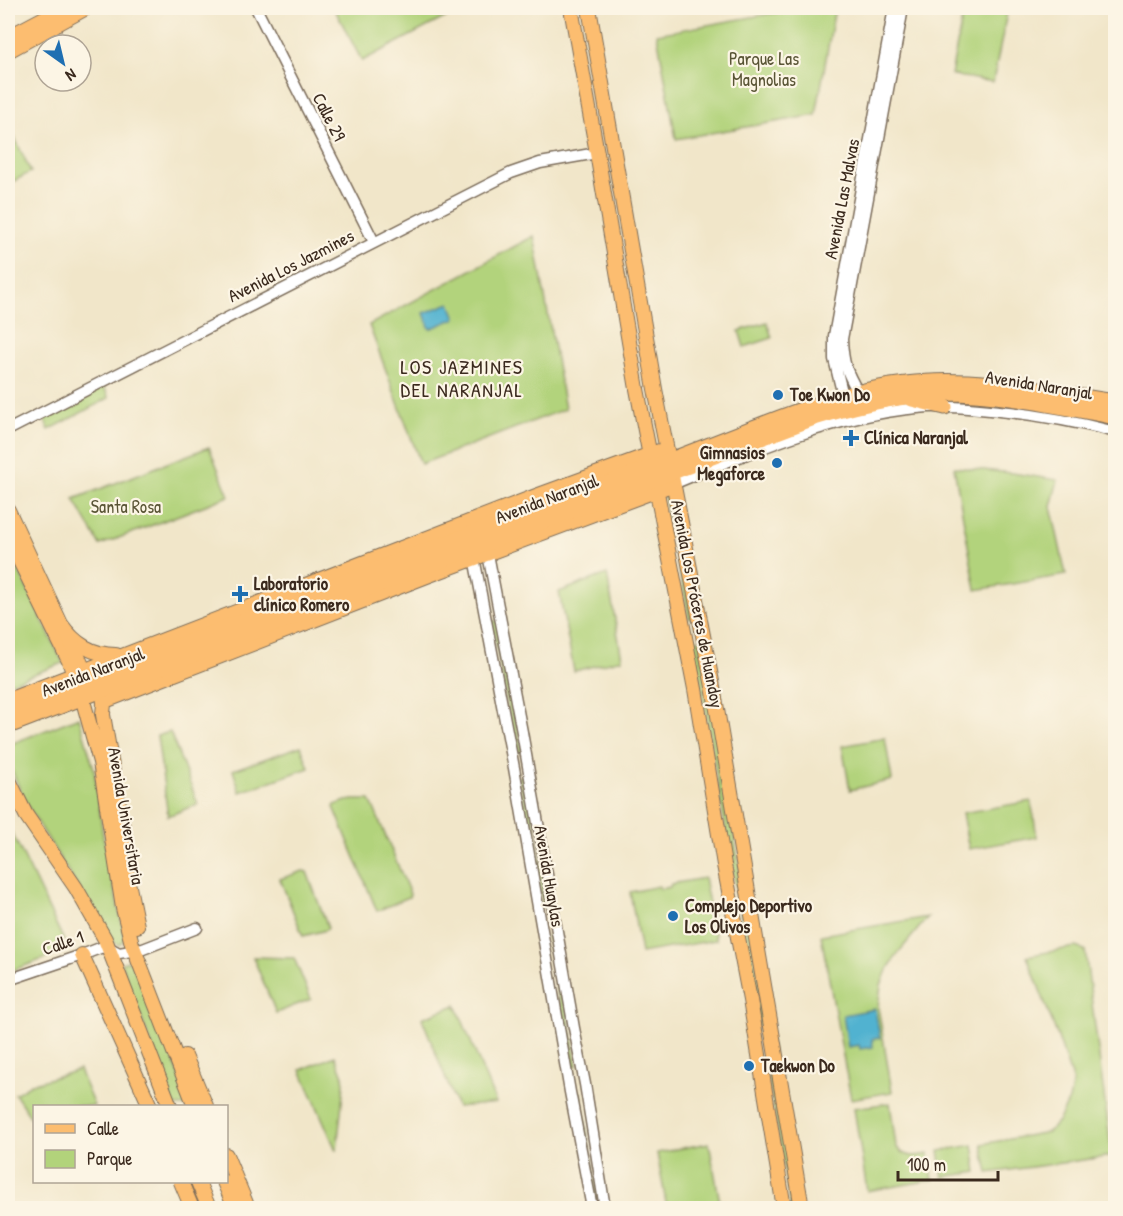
<svg xmlns="http://www.w3.org/2000/svg" width="1123" height="1216" viewBox="0 0 1123 1216" font-family="'Patrick Hand',sans-serif">
	<rect width="100%" height="100%" fill="#fcf5e5"/>
	<filter id="ink" filterUnits="userSpaceOnUse"><feTurbulence type="fractalNoise" baseFrequency=".0167" numOctaves="2"/><feDisplacementMap in="SourceGraphic" scale="12" xChannelSelector="R" yChannelSelector="G"/><feConvolveMatrix kernelMatrix="1 2 1 2 8 2 1 2 1" color-interpolation-filters="sRGB"/></filter>
	<filter id="wash" filterUnits="userSpaceOnUse"><feTurbulence type="fractalNoise" baseFrequency=".008" numOctaves="4" result="noise"/><feDisplacementMap in="SourceGraphic" scale="24" xChannelSelector="R" yChannelSelector="G"/><feGaussianBlur stdDeviation="1.35" result="paint"/><feColorMatrix in="noise" values="0 0 0 0 0 0 0 0 0 0 0 0 0 0 0 0 0 1.4 0 .05"/><feComposite in="paint" operator="in"/></filter>
	<g filter="url(#wash)">
		<rect width="100%" height="100%" fill="#f1e6c9"/>
		<!-- green -->
		<path fill="#b2d37b" stroke="#767e4c" stroke-width="1.5" d="M334,8H455L456,14L444,18L362,61Z
			M802,8H835L816,115L676,139L657,34Z
			M964,8H1008L993,82L951,75Z
			M8,124L31,172L8,184Z
			M534,236L565,409L421,464L369,325Z
			M767,322L772,338L744,347L739,331Z
			M103,385L109,398L49,430L44,418Z
			M209,447L229,496L100,545L74,499Z
			M954,467L1012,473L1058,480L1051,506L1066,575L976,590Z
			M669,491L695,617L689,618L664,493Z
			M8,549L63,663L8,684Z
			M607,574L622,659L574,671L559,592Z
			M499,620L522,752H516L492,622Z
			M693,640H700L799,1208H791Z
			M79,717L94,769L103,836L125,939L119,945L111,941L27,805L8,762V745Z
			M170,732L198,804L168,816L157,736Z
			M885,738L892,780L850,790L842,746Z
			M301,746L309,768L240,792L233,770Z
			M526,775L549,907H543L519,777Z
			M354,800H370L373,806L410,894L409,897L377,911L334,807L335,805L346,801Z
			M1031,801L1037,837L969,849L962,813Z
			M8,826L19,847L66,945L63,952L8,972Z
			M303,871L307,872L328,928L326,930L303,936L280,879Z
			M704,878L716,940L641,953L630,892L659,886L660,889L670,887L671,884Z
			M928,917L899,952L887,970L881,985L878,1007L892,1092L851,1099L821,935Z
			M554,935L577,1066L572,1067L547,936Z
			M1075,947L1085,950L1112,1156L988,1173L982,1144L1048,1132L1059,1120L1069,1100L1073,1082L1058,1037L1027,956Z
			M253,957L294,958L311,999L276,1013Z
			M134,959L191,1106H174L121,963Z
			M456,1005L496,1103L457,1107L422,1018Z
			M335,1056L343,1076L344,1084L337,1149L336,1150L301,1070Z
			M79,1070L94,1106H34V1121H33L15,1094L31,1084Z
			M580,1092L601,1208H595L573,1093Z
			M890,1103L896,1146C904,1159 916,1156 929,1154L933,1180L867,1191L854,1108Z
			M709,1143L721,1208H667L657,1153Z
			M973,1145L977,1172L943,1177L939,1151Z"/>
		<!-- water -->
		<path fill="#51b2d0" stroke="#466e77" stroke-width="1.5" d="M450,303L456,318L430,329L424,313Z
			M875,1009L880,1038L872,1039L873,1047L860,1049L859,1045L848,1047L843,1015Z"/>
	</g>
	<g filter="url(#ink)">
		<g fill="none" stroke-linecap="round" stroke-linejoin="round">
			<defs>
				<path id="minor" d="M256,8L374,242
					M858,392C846,371 843,363 842,339L903,8
					M843,396L834,359V336L894,8
					M8,430L511,173L540,163L597,153
					M673,484C750,452 833,416 917,408C944,405 971,408 999,411C1040,415 1076,422 1116,432
					M473,552L514,768L570,1092L592,1208
					M488,554L522,732L574,1028L585,1084L605,1208
					M8,980L82,955L100,948L108,947L119,953L143,949L197,928"/>
				<path id="major" d="M571,8L597,153L637,389L695,689L724,865L750,1000L784,1208
					M589,8L655,389L714,692L802,1208
					M8,37L63,8
					M8,51L86,8
					M8,510L61,624C75,644 92,655 116,655
					M8,537L69,661L82,697L100,762L123,908L132,944L195,1106
					M102,694C106,702 103,707 103,715L124,834L128,882L137,926
					M8,700L536,496L659,451
					M105,701L427,576L666,487
					M8,778L26,815L76,888L105,939L170,1106
					M82,955L150,1106
					M185,1056L206,1106
					M226,1155L248,1208
					M181,1182L192,1208
					M198,1182L209,1208
					M224,1182L235,1208"/>
				<path id="highway" d="M912,399L945,407
					M68,634L88,681L86,688
					M8,713C215,631 423,550 633,474C672,460 710,445 748,430C800,410 850,390 906,384C975,375 1047,392 1116,402
					M8,726L814,418C847,408 878,400 912,396C921,395 930,393 939,393C998,392 1058,406 1116,417"/>
			</defs>
			<!-- minor casing -->
			<use href="#minor" stroke="#7b6c5a" stroke-width="13"/>
			<!-- major casing -->
			<use href="#major" stroke="#7b6c5a" stroke-width="16"/>
			<!-- highway casing -->
			<use href="#highway" stroke="#7b6c5a" stroke-width="17"/>
			<!-- minor -->
			<use href="#minor" stroke="#fff" stroke-width="10"/>
			<!-- major -->
			<use href="#major" stroke="#fcbd6f" stroke-width="14"/>
			<!-- highway -->
			<use href="#highway" stroke="#fcbd6f" stroke-width="15"/>
		</g>
	</g>
	<!-- markers -->
	<g fill="#1f6fb2" stroke="#fcf5e5" stroke-width="2">
		<circle cx="778" cy="395" r="6"/>
		<path d="M848 429h6v6h6v6h-6v6h-6v-6h-6v-6h6z"/>
		<circle cx="777" cy="463" r="6"/>
		<path d="M237 585h6v6h6v6h-6v6h-6v-6h-6v-6h6z"/>
		<circle cx="673" cy="916" r="6"/>
		<circle cx="749" cy="1066" r="6"/>
	</g>
	<g text-anchor="middle" stroke-width="4.5" stroke-linejoin="round" paint-order="stroke">
		<!-- park labels -->
		<g font-size="18" fill="#595435" stroke="#fcf5e5">
			<text x="764" y="65">Parque Las<tspan x="764" dy="21">Magnolias</tspan></text>
			<text x="126" y="513">Santa Rosa</text>
		</g>
		<!-- street labels -->
		<g font-size="18" fill="#3b2a1e" stroke="#fcf5e5">
			<text transform="translate(329 117) rotate(63)" y="6">Calle 29</text>
			<text transform="translate(842 199) rotate(-79)" y="6">Avenida Las Malvas</text>
			<text transform="translate(291 266) rotate(-27)" y="6">Avenida Los Jazmines</text>
			<text transform="translate(1039 385) rotate(9)" y="6">Avenida Naranjal</text>
			<text transform="translate(547 499) rotate(-21)" y="6">Avenida Naranjal</text>
			<text transform="translate(697 604) rotate(79)" y="6">Avenida Los Próceres de Huandoy</text>
			<text transform="translate(93 672) rotate(-21)" y="6">Avenida Naranjal</text>
			<text transform="translate(126 816) rotate(80)" y="6">Avenida Universitaria</text>
			<text transform="translate(549 876) rotate(80)" y="6">Avenida Huaylas</text>
			<text transform="translate(63 943) rotate(-19)" y="6">Calle 1</text>
		</g>
		<!-- poi labels -->
		<g font-size="18" font-weight="bold" fill="#3b2a1e" stroke="#fcf5e5" text-anchor="start">
			<text x="790" y="401">Toe Kwon Do</text>
			<text x="864" y="444">Clínica Naranjal</text>
			<text x="765" y="459" text-anchor="end">Gimnasios<tspan x="765" dy="21">Megaforce</tspan></text>
			<text x="254" y="590">Laboratorio<tspan x="254" dy="21">clínico Romero</tspan></text>
			<text x="685" y="912">Complejo Deportivo<tspan x="685" dy="21">Los Olivos</tspan></text>
			<text x="761" y="1072">Taekwon Do</text>
		</g>
		<!-- neighbourhood labels -->
		<g font-size="20" letter-spacing="1.5" fill="#3b2a1e" stroke="#fcf5e5">
			<text x="462" y="374">LOS JAZMINES<tspan x="462" dy="23">DEL NARANJAL</tspan></text>
		</g>
	</g>
	<!-- margin -->
	<rect width="1123" height="1216" fill="none" stroke="#fcf5e5" stroke-width="30"/>
	<!-- legend -->
	<rect x="33" y="1105" width="195" height="78" fill="#fcf5e5" stroke="#afa495" stroke-width="1.5"/>
	<rect x="45" y="1124" width="30" height="9" fill="#fcbd6f" stroke="#afa495" stroke-width="1.5"/>
	<text x="87" y="1135" font-size="18" fill="#3b2a1e">Calle</text>
	<rect x="45" y="1150" width="30" height="18" fill="#b2d37b" stroke="#afa495" stroke-width="1.5"/>
	<text x="87" y="1165" font-size="18" fill="#3b2a1e">Parque</text>
	<!-- north arrow -->
	<g transform="translate(63 63) rotate(146)"><circle r="28" fill="#fcf5e5" stroke="#afa495" stroke-width="1.5"/>
	<path d="M0-4.5L10 22L0 15L-10 22Z" fill="#1f6fb2"/>
	<text y="-9" font-size="16" font-weight="bold" text-anchor="middle" fill="#3b2a1e">N</text>
	</g>
	<!-- scale -->
	<path d="M898 1171v9h100v-9" fill="none" stroke="#3b2a1e" stroke-width="3"/>
	<text x="907" y="1171" font-size="18" fill="#3b2a1e" stroke="#fcf5e5" stroke-width="4.5" paint-order="stroke">100 m</text>
</svg>
